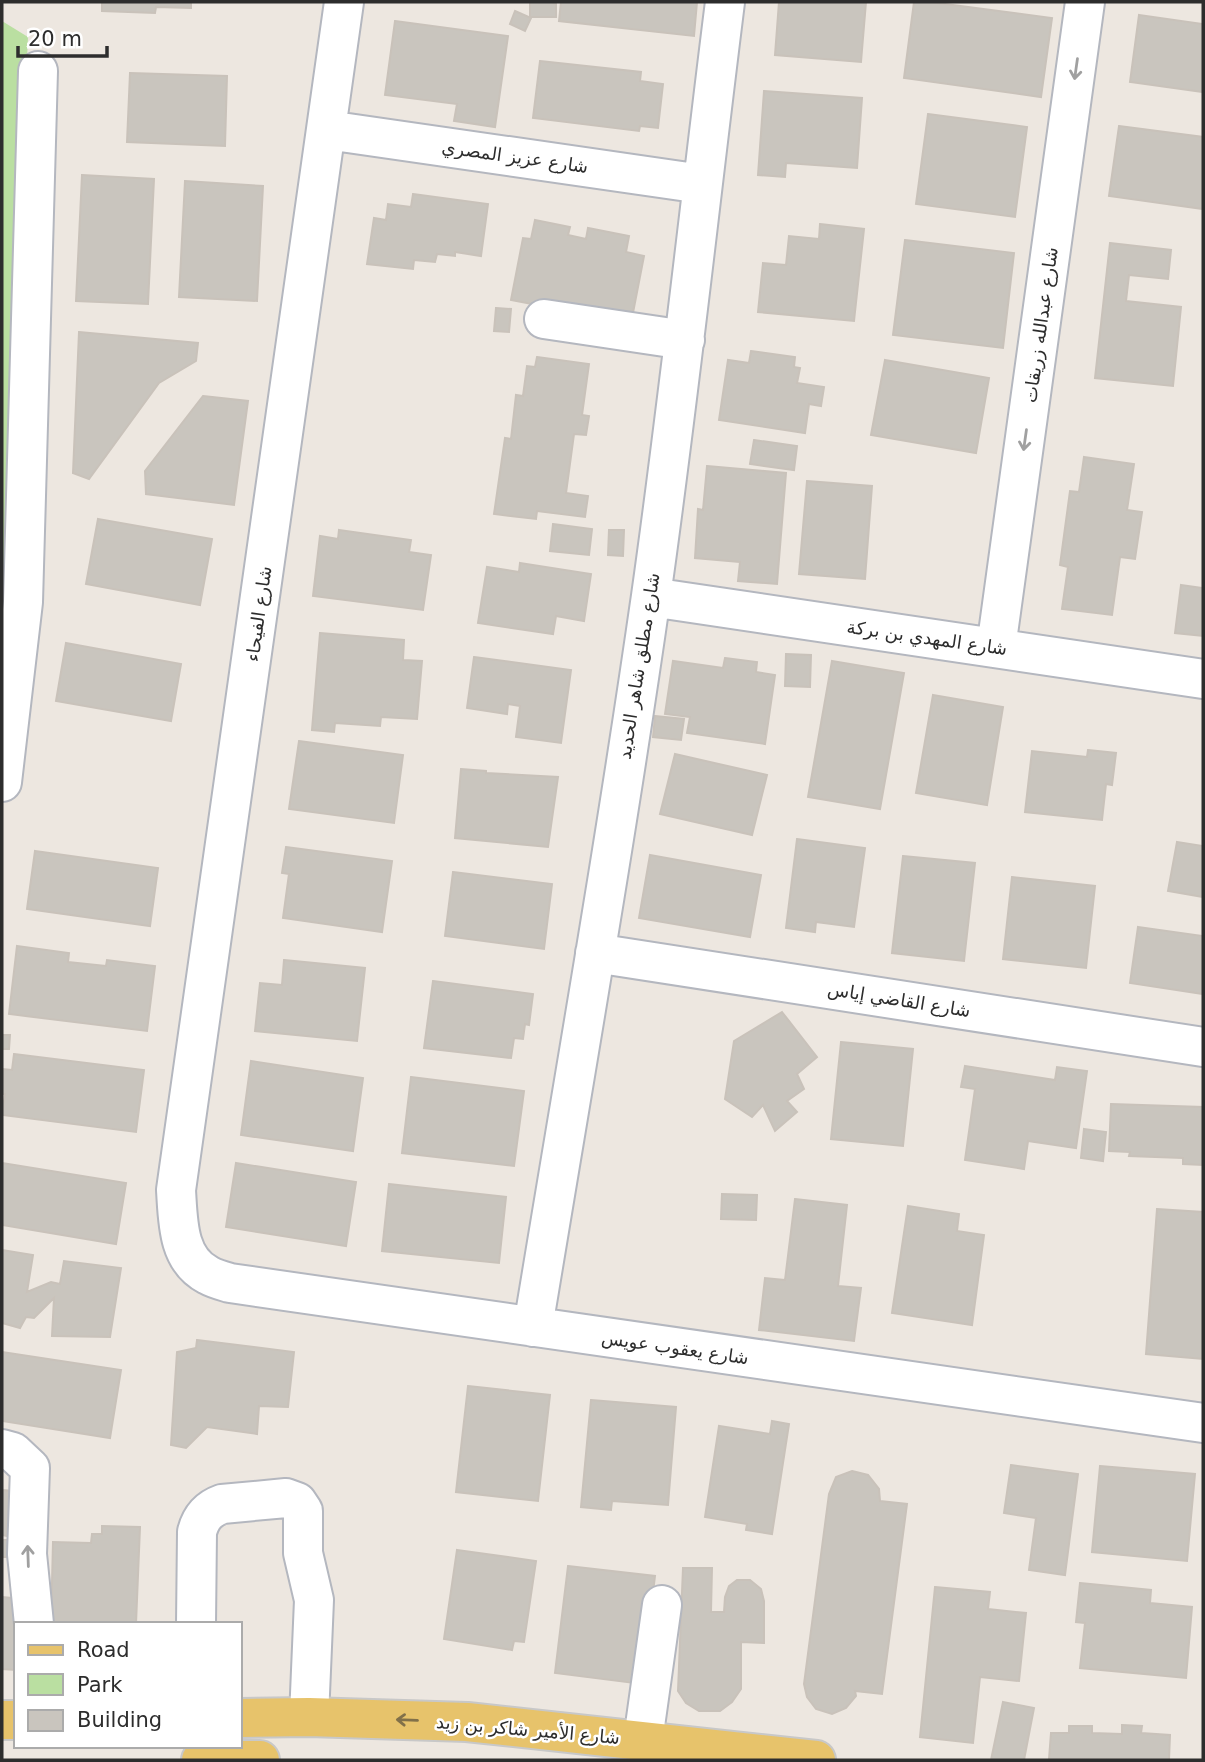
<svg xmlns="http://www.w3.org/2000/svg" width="1205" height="1762" viewBox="0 0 1205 1762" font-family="'DejaVu Sans',Vazirmatn,sans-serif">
	<rect width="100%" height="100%" fill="#ede7e0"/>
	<!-- green -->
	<path fill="#badfa1" d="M2,21L28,37L4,585L2,602Z"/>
	<!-- building -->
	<path fill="#c9c5be" stroke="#c9c2ba" stroke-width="2" d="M102,2H191V8L156,7L155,13L102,11Z
		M530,2H553V3L556,4V17H530Z
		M561,2H697L694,36L559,21Z
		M779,2H866L861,62L775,55Z
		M914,2H930L1052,18L1041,97L904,78Z
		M515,11L531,18L525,31L510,24Z
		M1139,15L1203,24V92L1130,82Z
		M395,21L508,36L495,127L454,121L457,104L385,95Z
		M540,61L641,72L640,81L663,84L658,128L640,126L639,131L533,118Z
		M130,73L227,76L225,146L127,142Z
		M764,91L862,98L857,168L786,163L785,177L758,175Z
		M928,114L1027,127L1015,217L916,204Z
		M1119,126L1203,137V209L1109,196Z
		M82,175L154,179L148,304L76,301Z
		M185,181L263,186L257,301L179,297Z
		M413,194L488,204L481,256L455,252V256L437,254L435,262L414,260L413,269L367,264L374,218L386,220L388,204L411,207Z
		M535,220L570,227L568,235L586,239L588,228L629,236L626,252L644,256L631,323L511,300L523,238L531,239Z
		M820,224L864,229L854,321L758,312L763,263L786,265L789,236L819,239Z
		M905,240L1014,253L1003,348L893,335Z
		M1110,243L1171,250L1168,279L1129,275L1126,301L1181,307L1173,386L1095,378Z
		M496,308L511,309L509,332L494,331Z
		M79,332L198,343L196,361L159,383L89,479L73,473Z
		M751,351L795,357L794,367L800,368L797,383L824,387L821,406L809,404L805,433L719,420L728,360L749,363Z
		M537,357L589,364L582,415L589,416L586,435L574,434L566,493L588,496L585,517L537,511L536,519L494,514L505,438L511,439L516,395L523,396L527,366L535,367Z
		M885,360L989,378L976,453L871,435Z
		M203,396L248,401L234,505L146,494L145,471Z
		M754,440L797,446L794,470L750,464Z
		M1084,457L1134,464L1127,510L1142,512L1135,559L1120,557L1112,615L1062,609L1068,567L1060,565L1070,491L1079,492Z
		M707,466L786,473L777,584L738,581L740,562L695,558L698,509L703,510Z
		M807,481L872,486L865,579L799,574Z
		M98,519L212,539L200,605L86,584Z
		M553,524L592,529L589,555L550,551Z
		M339,530L411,540L409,552L431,555L423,610L313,596L320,536L338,539Z
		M609,530H624L623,556L608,555Z
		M520,563L591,574L584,621L556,616L553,634L478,623L487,567L519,572Z
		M1181,585L1203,588V636L1175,633Z
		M320,633L404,640L403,660L422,661L417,719L381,717L380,726L335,723L334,732L312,730Z
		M66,643L181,664L171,721L56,701Z
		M786,654L811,655L810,687L785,686Z
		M474,657L571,670L561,743L516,737L520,706L508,704L507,714L467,708Z
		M725,658L757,662L756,672L775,675L765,744L687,733L690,717L665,714L673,661L723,668Z
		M832,661L904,673L880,809L808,797Z
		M933,695L1003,707L987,805L916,793Z
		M655,716L684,719L681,740L653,737Z
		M299,741L403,755L394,823L289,809Z
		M1088,750L1116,753L1112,785L1106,784L1102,820L1025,812L1032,751L1087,757Z
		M675,754L767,775L752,835L660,814Z
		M461,769L486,771V773L558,777L548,847L455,838Z
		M797,839L865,848L854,927L816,922L815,932L786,928Z
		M1177,842L1203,846V897L1168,891Z
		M286,847L392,861L382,932L283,918L289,874L282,873Z
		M35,851L158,868L150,926L27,909Z
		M650,855L761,875L750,937L639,918Z
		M903,856L975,863L964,961L892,953Z
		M453,872L552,884L544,949L445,936Z
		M1012,877L1095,886L1086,968L1003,959Z
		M1138,927L1203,936V994L1130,983Z
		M17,946L69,953L68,962L106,966L107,960L155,966L147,1031L9,1014Z
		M284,960L365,968L357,1041L255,1031L260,983L282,985Z
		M433,981L533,994L529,1025L525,1024L523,1039L514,1038L511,1058L424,1048Z
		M782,1012L817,1057L797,1074L804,1089L787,1101L797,1112L775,1131L763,1105L752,1117L725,1099L734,1041Z
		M2,1035H10L9,1049H2Z
		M841,1042L913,1049L903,1146L831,1139Z
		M14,1054L144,1070L136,1132L2,1115L5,1094H2L3,1069L12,1070Z
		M251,1061L363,1078L353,1151L241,1135Z
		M965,1066L1055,1080L1057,1067L1087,1071L1076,1148L1028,1141L1024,1169L965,1160L975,1089L961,1087Z
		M411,1077L524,1091L514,1166L402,1153Z
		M1111,1104L1203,1107V1165L1183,1164V1158L1129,1156L1130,1152L1109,1151Z
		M1084,1129L1106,1132L1103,1161L1081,1158Z
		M2,1163L126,1183L116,1244L2,1225Z
		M236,1163L356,1182L346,1246L226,1227Z
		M389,1184L506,1197L499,1263L382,1251Z
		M722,1194L757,1195L756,1220L721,1219Z
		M795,1199L847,1205L838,1286L861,1288L854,1341L759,1330L765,1278L785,1280Z
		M908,1206L959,1214L957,1231L984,1235L972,1325L892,1313Z
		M1157,1209L1203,1212V1359L1146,1354Z
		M2,1250L33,1255L27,1292L51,1282L60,1284L64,1261L121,1268L110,1337L52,1336L54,1298L34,1318L26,1317L20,1328L2,1323Z
		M197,1340L294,1352L288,1407L259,1406L257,1434L207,1427L186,1448L171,1445L177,1352L196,1348Z
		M2,1352L121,1370L110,1438L2,1421Z
		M468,1386L550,1395L538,1501L456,1492Z
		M591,1400L676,1407L668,1505L612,1501L611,1510L581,1507Z
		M772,1421L789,1424L772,1534L746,1530L747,1524L705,1517L719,1426L770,1434Z
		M1011,1465L1078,1474L1065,1575L1029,1570L1036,1518L1004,1513Z
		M1100,1466L1195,1474L1187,1561L1092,1552Z
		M852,1471L868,1475L879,1489L880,1501L907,1504L882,1694L855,1691L856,1696L846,1708L832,1714L816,1709L807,1697L804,1684L829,1494L836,1477Z
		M2,1490L13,1491L12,1513L8,1512L7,1536L2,1535Z
		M102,1526L140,1527L136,1624H51L53,1542L91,1543L92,1534H102Z
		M2,1540H11V1557H2Z
		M457,1550L536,1561L524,1642L514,1641L512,1650L444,1639Z
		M568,1566L655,1576L642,1684L555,1673Z
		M683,1568H712L711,1612H724L725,1597L729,1586L737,1580H750L761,1589L764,1601V1643L741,1642V1689L732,1702L720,1711H699L686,1703L678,1691Z
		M1080,1583L1151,1590L1150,1603L1192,1607L1186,1678L1080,1668L1085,1623L1076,1622Z
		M935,1587L990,1592L988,1609L1026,1613L1019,1681L980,1677L973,1743L920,1737Z
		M2,1597L21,1599L16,1624V1670L2,1669Z
		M1003,1702L1034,1708L1024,1760H991Z
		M1122,1725L1142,1726L1141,1733L1170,1735L1169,1760L1049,1759L1051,1733H1069V1726H1092V1733L1122,1734Z"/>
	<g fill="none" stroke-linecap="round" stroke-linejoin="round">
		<defs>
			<path id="minor" d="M344,2L176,1190C178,1220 177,1259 208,1275C215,1279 223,1281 230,1283L1203,1423
				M327,130L702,184
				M544,319L685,340
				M651,597L1203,679
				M996,648L1085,2
				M2,782L23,602L38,71
				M595,953L1203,1047
				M533,1327C573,1084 616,840 651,596C679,399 700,200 725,2
				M2,1449L13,1452L30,1468L27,1554L34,1624
				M196,1624L197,1532C201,1517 208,1509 222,1504L286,1498L297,1502L303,1511V1553L314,1600L309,1717
				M643,1740L662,1605"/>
			<path id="major" d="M240,1718L309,1717L467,1722L816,1760
				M2,1720H16
				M201,1760H260"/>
		</defs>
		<!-- minor casing -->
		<use href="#minor" stroke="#b4b7bf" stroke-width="42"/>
		<!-- major casing -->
		<use href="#major" stroke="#c8c8c8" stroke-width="42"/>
		<!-- minor -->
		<use href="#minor" stroke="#fff" stroke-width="38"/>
		<!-- major -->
		<use href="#major" stroke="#e7c36b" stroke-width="38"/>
	</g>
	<!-- one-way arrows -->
	<defs><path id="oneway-shaft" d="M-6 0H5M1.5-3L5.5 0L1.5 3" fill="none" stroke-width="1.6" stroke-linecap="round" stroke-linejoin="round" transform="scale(1.75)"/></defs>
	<g stroke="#a0a0a0">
		<use href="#oneway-shaft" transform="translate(1076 69) rotate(98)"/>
		<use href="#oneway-shaft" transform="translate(1025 440) rotate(98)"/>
		<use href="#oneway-shaft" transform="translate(28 1556) rotate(-92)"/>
	</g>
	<use stroke="#817049" href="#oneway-shaft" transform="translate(407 1720) rotate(-178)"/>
	<g text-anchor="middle" stroke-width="5" stroke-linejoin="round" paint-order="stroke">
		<!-- street labels -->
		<g font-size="18" fill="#2d2d2d" stroke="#fff">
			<text transform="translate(515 157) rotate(8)" y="6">شارع عزيز المصري</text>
			<text transform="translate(1041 325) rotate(-82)" y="6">شارع عبدالله زريقات</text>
			<text transform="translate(259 614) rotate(-82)" y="6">شارع الفيحاء</text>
			<text transform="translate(927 638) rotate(8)" y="6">شارع المهدي بن بركة</text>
			<text transform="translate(639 666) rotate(-81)" y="6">شارع مطلق شاهر الحديد</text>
			<text transform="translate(899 1000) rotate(9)" y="6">شارع القاضي إياس</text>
			<text transform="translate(675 1348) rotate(8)" y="6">شارع يعقوب عويس</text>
			<text transform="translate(528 1730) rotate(5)" y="6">شارع الأمير شاكر بن زيد</text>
		</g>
	</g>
	<!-- border -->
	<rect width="1205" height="1762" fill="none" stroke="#2d2d2d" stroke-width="7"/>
	<!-- legend -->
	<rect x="14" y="1622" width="228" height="126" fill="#ffffff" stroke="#ababab" stroke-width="2"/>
	<rect x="28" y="1645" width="35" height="10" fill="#e7c36b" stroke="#ababab" stroke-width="2"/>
	<text x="77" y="1657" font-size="21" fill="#2d2d2d">Road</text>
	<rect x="28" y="1674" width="35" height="21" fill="#badfa1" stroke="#ababab" stroke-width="2"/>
	<text x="77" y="1692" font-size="21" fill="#2d2d2d">Park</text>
	<rect x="28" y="1710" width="35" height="21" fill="#c9c5be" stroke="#ababab" stroke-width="2"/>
	<text x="77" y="1727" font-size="21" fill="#2d2d2d">Building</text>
	<!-- scale -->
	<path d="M18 46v10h89v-10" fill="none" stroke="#2d2d2d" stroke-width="3.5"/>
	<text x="28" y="46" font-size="21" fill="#2d2d2d" stroke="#ffffff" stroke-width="5" paint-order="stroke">20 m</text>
</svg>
